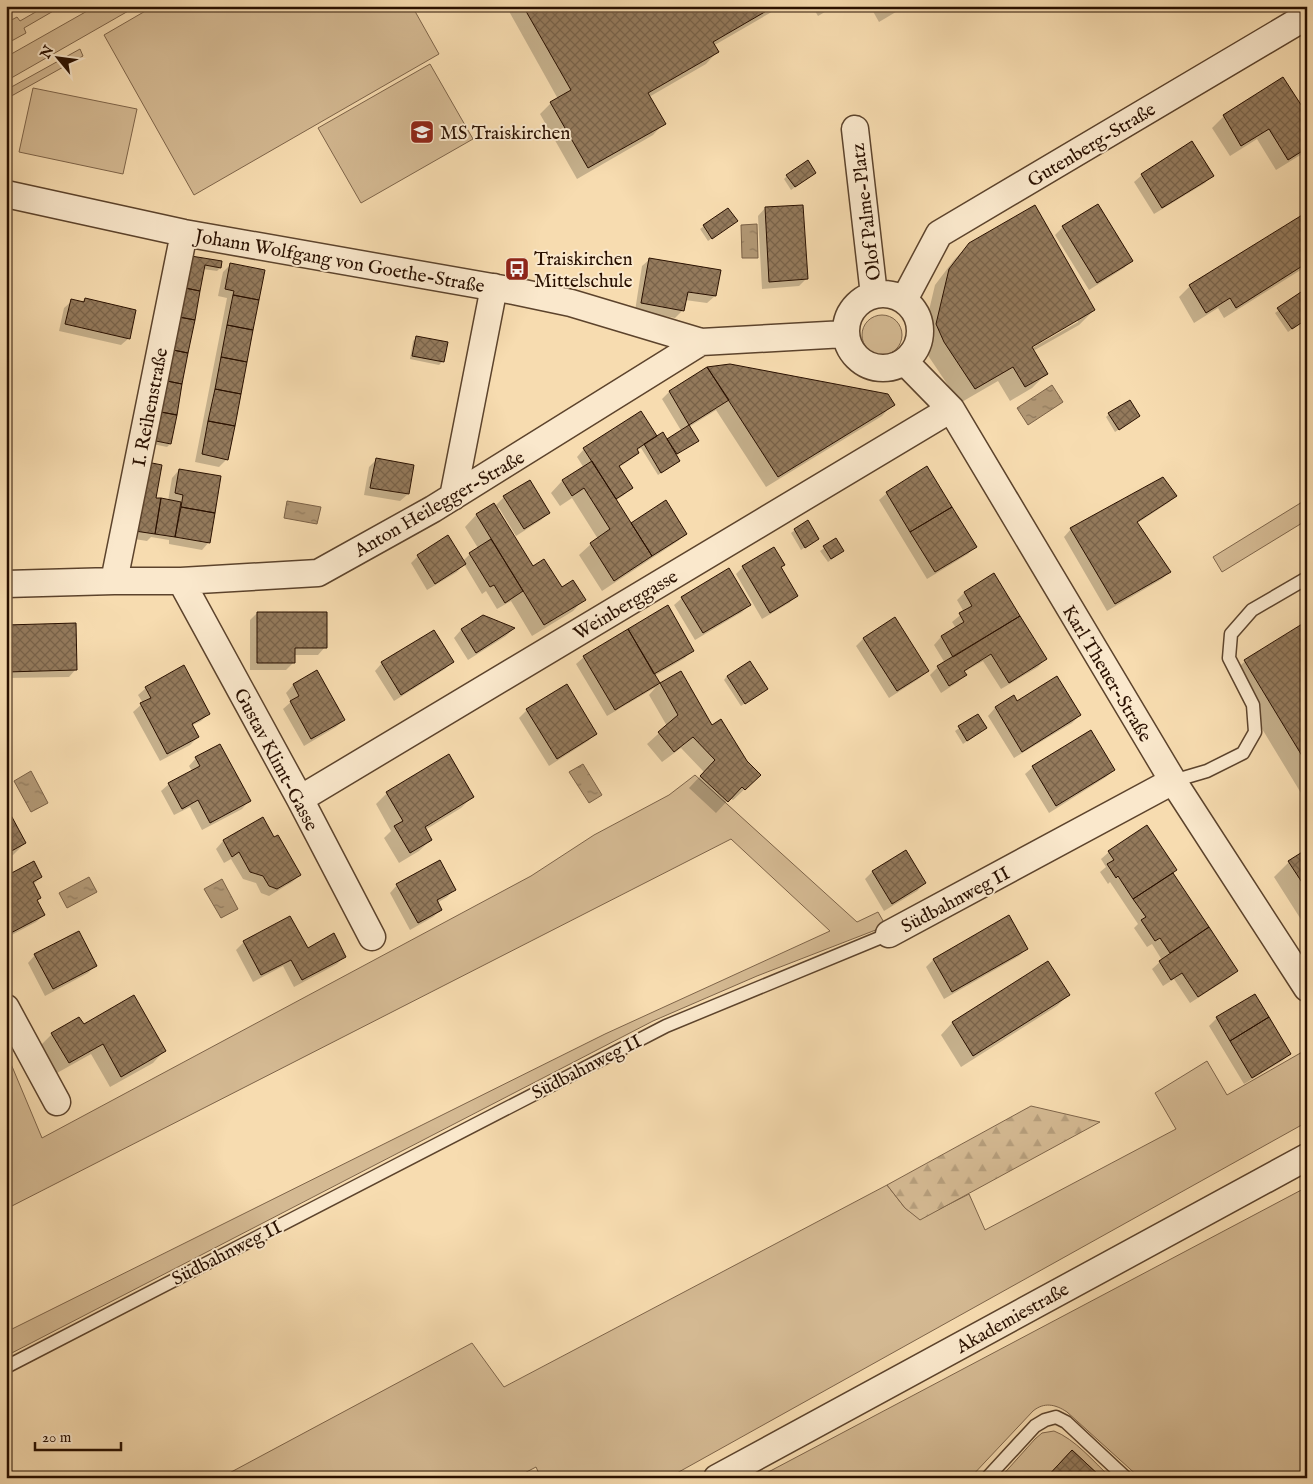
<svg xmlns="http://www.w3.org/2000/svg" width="1313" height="1484" viewBox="0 0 1313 1484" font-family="'IM FELL English',serif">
	<defs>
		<pattern id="forest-firs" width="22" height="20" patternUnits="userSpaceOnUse" patternTransform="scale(1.25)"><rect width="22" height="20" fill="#d4b992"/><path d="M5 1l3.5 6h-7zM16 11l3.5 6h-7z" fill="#b69e7c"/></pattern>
		<pattern id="water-ripples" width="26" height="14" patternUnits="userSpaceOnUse" patternTransform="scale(1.25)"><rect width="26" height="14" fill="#b19774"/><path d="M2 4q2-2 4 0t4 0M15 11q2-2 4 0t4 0" fill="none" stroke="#907a5d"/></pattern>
		<pattern id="building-cross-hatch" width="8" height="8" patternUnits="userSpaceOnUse" patternTransform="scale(1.25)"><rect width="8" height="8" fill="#947a5c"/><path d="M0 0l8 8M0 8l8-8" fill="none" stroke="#79634a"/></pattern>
	</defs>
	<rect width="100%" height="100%" fill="#f7dcb0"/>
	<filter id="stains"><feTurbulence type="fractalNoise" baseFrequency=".004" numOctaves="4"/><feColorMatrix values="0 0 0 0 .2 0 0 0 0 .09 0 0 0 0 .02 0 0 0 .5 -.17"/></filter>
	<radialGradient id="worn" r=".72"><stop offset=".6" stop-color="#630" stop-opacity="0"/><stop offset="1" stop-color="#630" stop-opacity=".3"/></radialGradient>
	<!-- grass -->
	<path fill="#d4b992" stroke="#7e6449" d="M46,6H62L24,28L26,33L6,44V23L17,17L20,21Z
		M96,6H137L6,81V57Z
		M154,6H412L439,54L194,195L104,35Z
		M80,49L83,56L6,99V90Z
		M430,64L473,139L361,203L318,128Z
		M33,88L137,109L123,174L19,152Z
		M862 335a20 20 0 1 1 40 0a20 20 0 1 1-40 0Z
		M1307,499V520L1222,572L1213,557Z
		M695,775L857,922L878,912L886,926L757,976L653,1021L6,1356V1332L605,1034L830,931L731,839L6,1209V1052L42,1138L531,876L594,835L669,795Z
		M1304,1051L1307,1056V1122L668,1478H541L536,1467L515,1478H220L472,1343L504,1387L887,1185L905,1208L920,1219L969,1194L985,1230L1176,1129L1155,1093L1207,1061L1227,1095Z
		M1307,1187V1478H1140L1067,1412C1055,1404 1044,1402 1033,1411L970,1478H757Z
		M1054,1431C1075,1439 1094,1462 1111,1478H1102L1072,1450L1046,1478H1000L1035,1439L1042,1433Z"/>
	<!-- forest -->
	<path fill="url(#forest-firs)" stroke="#7e6449" d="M1031,1106L1100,1122L920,1220L905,1208L887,1185Z"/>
	<!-- water -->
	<path fill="url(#water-ripples)" stroke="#7b6146" d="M757,224L758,258H742L741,225Z
		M1052,385L1063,402L1028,425L1017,408Z
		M287,501L321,507L317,524L284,518Z
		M583,764L602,795L589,803L569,772Z
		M31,771L48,803L31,812L14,781Z
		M89,877L97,892L67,908L59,893Z
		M222,879L238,909L221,918L204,889Z"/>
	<!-- shadow -->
	<path fill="#0003" fill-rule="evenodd" d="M506,6H782L713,46L717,52L706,64L649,97L664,123L653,135L577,179L540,114L551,103L558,99Z
		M812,6H835L818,16Z
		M870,6H906L879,22Z
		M1283,78L1307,117V151L1276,170L1257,139L1230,156L1212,128L1224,116Z
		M1142,175H1212L1205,183L1154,214L1134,182Z
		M787,176H811L791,190L784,179Z
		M1097,206L1131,261L1124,268L1089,290L1055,235L1063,227Z
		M765,208L806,279L799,286L762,289L758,216Z
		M1307,213V266L1224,318L1218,308L1194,323L1179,297L1190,286Z
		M733,224L708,241L700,229L704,226Z
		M969,244L1094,310L1079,325L1033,351L1047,373L1032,388L1010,401L998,381L960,403L929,357L922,340L935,285L954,260ZM1078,319V322L1027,351L1025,349Z
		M650,259L715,296L707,303L685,300L683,310L675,318L635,311L642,266Z
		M188,260L220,268L217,271L203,269L170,444L167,447L153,444Z
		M230,265L263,271L227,459L219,467L195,462L227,298L218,296L223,272Z
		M1307,290V319L1288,332L1275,313Z
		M85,299L129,338L121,345L59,331L64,308L72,301L81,303Z
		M417,337L443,361L439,365L410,359L413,341Z
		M708,368L893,404L882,416L766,487L716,410L689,427L697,441L676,455L679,461L675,464L658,475L641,448L636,451L638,453L630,460L618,468L631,488L624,495L615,501L631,525L686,534L678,541L602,591L579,555L591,544L598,539L572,498L560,506L551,493L562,481L584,468L577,457L584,449L657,438L667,441L682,432L662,399L669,392Z
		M1109,414L1139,416L1115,432L1106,417Z
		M376,460L408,494L400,501L364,495L369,467Z
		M179,470L209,542L202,550L169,544V540L151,537L147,541L128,538L155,499L168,501L172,478Z
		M887,493L975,546L968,554L927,579L879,500Z
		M1176,496L1168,503L1136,524L1169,572L1162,579L1107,611L1064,537L1071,529Z
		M504,497L549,512L541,520L516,536L499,508L497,509L533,568L561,588L584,599L573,611L532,636L511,601L497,609L486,591L482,594L464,564L457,572L427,590L411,563L418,556L463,561L470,554L478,548L465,527L476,515L494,505L495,506Z
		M795,530L817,539L801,550L791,533Z
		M836,540L843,551L828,562L820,551Z
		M784,565L780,568L797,596L789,603L762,619L736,574L743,567Z
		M994,574L1045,659L1038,667L1001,689L983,661L964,672L965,675L958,682L941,693L930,675L938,667L945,663L934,645L941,637L956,628L952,622L964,612L957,600L964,593Z
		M682,598L750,604L742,612L695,640L674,605Z
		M257,613L325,647L318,655H294V662L286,670H250V620Z
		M483,616L513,629L506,636L468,660L454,638L461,630Z
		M894,619L927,670L920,678L889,698L856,646L863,639Z
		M1307,623V803L1230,676L1245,661Z
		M6,627L76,669L69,677L6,678Z
		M692,650L685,658L654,676L659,685L680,673L748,786L733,800L730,798L716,813L689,788L704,772L681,748L662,762L647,744L667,726L649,695L656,687L607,716L576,664L584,657Z
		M452,662L445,669L394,701L375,671L382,663Z
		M317,672L344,720L336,727L304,746L283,709L291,702L286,693L293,685Z
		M727,676L763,692L741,706L724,680Z
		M566,686L595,734L588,741L549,766L519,718L527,710Z
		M146,688L209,713L201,721L191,726L198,737L190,745L160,761L133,712L143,703L138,695Z
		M1013,697L1016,702L1080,715L1072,723L1014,758L988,716L995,708Z
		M978,715L986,728L963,744L955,731Z
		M196,758L249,801L242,809L202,830L190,807L174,815L161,791L169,784L192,771L189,766Z
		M1033,767L1114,770L1106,777L1049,813L1025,774Z
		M387,793L472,797L461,808L425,830L431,840L419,851L399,863L384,838L391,831L376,804Z
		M6,809L25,843L13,855L6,858Z
		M262,819L274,838L300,875L292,882L269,896L261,893L256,883L243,879L231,859L224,863L216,849L223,841Z
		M1307,851V929L1274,877L1289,862Z
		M906,852L925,883L917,891L884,911L865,879L872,872Z
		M1109,852L1172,873L1236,971L1229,978L1190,1003L1174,979L1163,986L1152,969L1162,960L1152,944L1147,947L1134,928L1138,924L1110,882L1108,884L1100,872L1106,867L1101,859Z
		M41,877L33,885L40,898L37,901L44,915L36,922L6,938V878Z
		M397,885L454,890L447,897L437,903L441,910L433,917L410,930L390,893Z
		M244,942L307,949L345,956L337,964L294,987L283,966L253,982L236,950Z
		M1026,949L1019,956L944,999L926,967L933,960Z
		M35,955L95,966L88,973L45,996L28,963Z
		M1048,963L1068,995L1057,1006L961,1067L941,1035L952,1023Z
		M1217,1018L1290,1054L1282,1061L1244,1084L1209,1026Z
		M83,1026L164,1051L153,1063L110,1087L91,1054L57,1073L41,1045L52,1034Z"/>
	<!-- building -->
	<path fill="url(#building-cross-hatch)" stroke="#291000" d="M523,6H775L713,42L719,52L648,93L666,124L588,168L550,102L571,90Z
		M1283,77L1307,114V148L1288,160L1269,129L1241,146L1223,115Z
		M1192,141L1214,176L1162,208L1141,174Z
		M808,160L816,173L795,187L786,175Z
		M1098,204L1133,261L1097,283L1062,226Z
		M803,205L808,279L769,282L765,207Z
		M1035,205L1095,310L1032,347L1048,374L1025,387L1013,367L975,389L944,342L936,324L949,269L969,243Z
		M728,208L738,221L712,239L703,225Z
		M1307,212V263L1236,308L1230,298L1206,313L1189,285Z
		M191,256L222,261L221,268L205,265L200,291L185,288Z
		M649,258L721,270L716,296L688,292L684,311L641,303Z
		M230,263L265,270L259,300L233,295L234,291L225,289Z
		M185,288L200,291L195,320L179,317Z
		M1307,288V319L1292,329L1277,308Z
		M233,295L259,300L253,330L227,325Z
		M85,298L136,310L130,339L65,324L71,299L84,302Z
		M179,317L195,320L188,353L173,350Z
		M227,325L253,330L247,362L221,357Z
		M416,336L448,342L444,362L412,356Z
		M173,350L188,353L182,384L167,381Z
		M221,357L247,362L241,394L215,389Z
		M730,364L888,394L895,405L778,477L707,367Z
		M707,367L729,400L689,425L669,391Z
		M167,381L182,384L177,415L161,412Z
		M215,389L241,394L235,426L208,421Z
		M1130,400L1140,416L1119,430L1108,413Z
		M641,411L657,436L637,449L639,453L619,466L633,488L616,499L583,448Z
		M161,412L177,415L171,444L156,441Z
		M208,421L235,426L228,460L202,454Z
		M689,425L699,441L677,454L667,439Z
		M663,432L680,461L661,473L644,444Z
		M376,458L414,465L409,494L370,488Z
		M592,461L652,556L614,581L590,543L610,529L584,488L572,496L562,480Z
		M147,462L162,465L156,498H161L155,534L135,531Z
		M927,466L952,507L910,532L886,492Z
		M179,469L221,476L215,513L181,507L183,495L175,493Z
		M1163,477L1177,496L1137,522L1171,572L1115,604L1070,528Z
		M530,480L550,513L524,529L503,496Z
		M161,498L181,502L175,537L155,534Z
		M666,500L687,534L652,556L631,523Z
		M494,503L533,566L544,559L562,587L573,580L586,600L544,625L476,514Z
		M181,507L215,513L210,543L175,537Z
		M952,507L977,547L935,572L910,532Z
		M808,520L819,539L805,548L794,529Z
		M448,535L466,564L435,584L417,555Z
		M836,538L844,551L831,559L823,546Z
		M491,539L523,591L505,603L494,585L490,587L469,553Z
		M774,547L785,565L781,567L798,596L770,613L742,566Z
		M729,568L751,605L703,633L681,597Z
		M994,573L1020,616L953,657L941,636L964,622L959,613L972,606L964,592Z
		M668,605L694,651L654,674L628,629Z
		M257,612H327V648H295V663H257Z
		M483,615L515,628L476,653L461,629Z
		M1020,616L1047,659L1009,683L991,654L964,671L967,675L949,686L937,666Z
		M895,617L929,671L897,691L863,638Z
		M1307,621V764L1244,660Z
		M76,623L77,670L6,672V625Z
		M628,629L660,683L615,710L583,656Z
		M434,630L454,662L401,695L381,662Z
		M750,661L768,689L745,704L727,676Z
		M184,665L210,714L192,724L199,737L167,754L140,703L151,698L145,687Z
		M317,670L345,720L311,739L290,701L299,696L293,684Z
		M681,671L712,725L721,719L747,761L761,775L745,790L742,787L728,802L700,776L715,760L693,737L674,752L658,732L678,715L660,683Z
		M1057,676L1081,715L1022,752L995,707L1014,695L1017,701Z
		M567,684L597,734L557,759L526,709Z
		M978,714L987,728L967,741L958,726Z
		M1091,730L1115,770L1056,806L1032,766Z
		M220,744L251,801L210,823L198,800L182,809L168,783L200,766L195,757Z
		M449,754L474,797L425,827L432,840L410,853L394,826L403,821L386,792Z
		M6,806L26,843L6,854Z
		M263,817L274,837L278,835L301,875L277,889L269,886L263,876L250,872L239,852L232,857L223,840Z
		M1147,825L1177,870L1133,899L1118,876L1116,878L1107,864L1114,860L1108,851Z
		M1307,849V890L1288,861Z
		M906,850L926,883L892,904L872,871Z
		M440,860L456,890L437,900L442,910L418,923L396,884Z
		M34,861L42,877L33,882L41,898L37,900L45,915L7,935L6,876Z
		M1173,873L1209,927L1170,953L1160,938L1155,941L1141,920L1146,917L1133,899Z
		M1009,915L1028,949L952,992L933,959Z
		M290,916L308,948L334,933L346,957L302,980L291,960L261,975L243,941Z
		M1209,927L1238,971L1198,997L1182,973L1171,980L1159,961Z
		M79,931L97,966L53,989L34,954Z
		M1048,961L1070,995L973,1056L952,1022Z
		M1255,994L1269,1017L1230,1041L1216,1017Z
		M134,995L166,1051L121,1077L103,1044L69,1063L51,1033L79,1017L84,1024Z
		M1269,1017L1291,1054L1252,1078L1230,1041Z
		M1072,1450L1102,1478H1046Z"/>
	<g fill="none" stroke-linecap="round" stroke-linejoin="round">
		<defs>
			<path id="service" d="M1173,781L1207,771L1243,753L1255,732L1253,705L1229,658L1231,634L1252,610L1307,578
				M6,1367L666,1026L889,934
				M987,1478L1035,1426L1045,1420L1056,1417L1066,1422L1126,1478"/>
			<path id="minor" d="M855,129L874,295
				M6,194L184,233L514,291L571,303L701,342
				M846 331a37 37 0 1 1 74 0a37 37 0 1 1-74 0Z
				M904,300L939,234L1307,16
				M905,362L951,409L1173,781L1307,988
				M453,497L494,287
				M114,581L184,233
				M181,581L300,799L372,937
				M6,584L114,581H181L318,573L433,509L701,342L845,334
				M300,799L951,409
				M889,934L1173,781
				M6,1008L57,1102
				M717,1478L1307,1157"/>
		</defs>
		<!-- service casing -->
		<use href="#service" stroke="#5c432c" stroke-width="15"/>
		<!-- minor casing -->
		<use href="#minor" stroke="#5c432c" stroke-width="29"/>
		<!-- service -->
		<use href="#service" stroke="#fae8cc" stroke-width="12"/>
		<!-- minor -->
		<use href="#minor" stroke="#fae8cc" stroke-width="26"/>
	</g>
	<!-- icons -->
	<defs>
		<symbol id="school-square" viewBox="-11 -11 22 22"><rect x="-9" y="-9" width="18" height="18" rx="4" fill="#8f2418" stroke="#fae8cc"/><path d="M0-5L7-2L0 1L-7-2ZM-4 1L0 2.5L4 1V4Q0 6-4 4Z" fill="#fff"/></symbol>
		<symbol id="bus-square" viewBox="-11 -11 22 22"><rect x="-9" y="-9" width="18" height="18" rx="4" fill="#8f2418" stroke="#fae8cc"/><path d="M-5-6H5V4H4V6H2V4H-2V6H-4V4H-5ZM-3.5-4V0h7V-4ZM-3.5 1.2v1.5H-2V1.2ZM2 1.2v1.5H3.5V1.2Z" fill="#fff"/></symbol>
	</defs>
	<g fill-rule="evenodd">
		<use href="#school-square" x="408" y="118" width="28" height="28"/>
		<use href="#bus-square" x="503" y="255" width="28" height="28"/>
	</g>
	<g text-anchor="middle" stroke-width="4" stroke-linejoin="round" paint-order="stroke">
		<!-- poi labels -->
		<g font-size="19" fill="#291000" stroke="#fae8cc" text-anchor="start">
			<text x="440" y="139">MS Traiskirchen</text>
			<text x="534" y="265">Traiskirchen<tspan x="534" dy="22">Mittelschule</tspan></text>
		</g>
		<!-- street labels -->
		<g font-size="19" fill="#291000" stroke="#fae8cc">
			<text transform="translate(1091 144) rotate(-31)" y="7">Gutenberg-Straße</text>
			<text transform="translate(865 212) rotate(-97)" y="7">Olof Palme-Platz</text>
			<text transform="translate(340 260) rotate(10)" y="7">Johann Wolfgang von Goethe-Straße</text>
			<text transform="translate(149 407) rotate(-79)" y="7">I. Reihenstraße</text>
			<text transform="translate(439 503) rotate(-30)" y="7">Anton Heilegger-Straße</text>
			<text transform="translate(625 604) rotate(-31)" y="7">Weinberggasse</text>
			<text transform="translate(1108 673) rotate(59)" y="7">Karl Theuer-Straße</text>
			<text transform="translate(277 759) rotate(62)" y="7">Gustav Klimt-Gasse</text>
			<text transform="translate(955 899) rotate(-28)" y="7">Südbahnweg II</text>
			<text transform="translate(586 1066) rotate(-27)" y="7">Südbahnweg II</text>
			<text transform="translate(226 1252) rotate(-27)" y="7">Südbahnweg II</text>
			<text transform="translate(1012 1317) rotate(-29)" y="7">Akademiestraße</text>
		</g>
	</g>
	<!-- margin -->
	<rect width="1313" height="1484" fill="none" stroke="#f7dcb0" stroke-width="25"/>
	<rect x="8" y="8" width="1298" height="1469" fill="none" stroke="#291000" stroke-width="2.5"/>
	<rect x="12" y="12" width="1288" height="1459" fill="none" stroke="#291000"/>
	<!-- north arrow -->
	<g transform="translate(58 58) rotate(299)" stroke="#fae8cc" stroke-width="4" paint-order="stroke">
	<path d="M0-4L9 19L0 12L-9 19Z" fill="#291000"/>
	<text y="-8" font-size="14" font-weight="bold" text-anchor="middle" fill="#291000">N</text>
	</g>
	<!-- scale -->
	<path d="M35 1442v8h86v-8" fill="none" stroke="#291000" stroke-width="2.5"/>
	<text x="42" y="1442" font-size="15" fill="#291000" stroke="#fae8cc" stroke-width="4" paint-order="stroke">20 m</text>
	<rect width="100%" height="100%" filter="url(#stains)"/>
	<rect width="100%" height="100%" fill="url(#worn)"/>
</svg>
